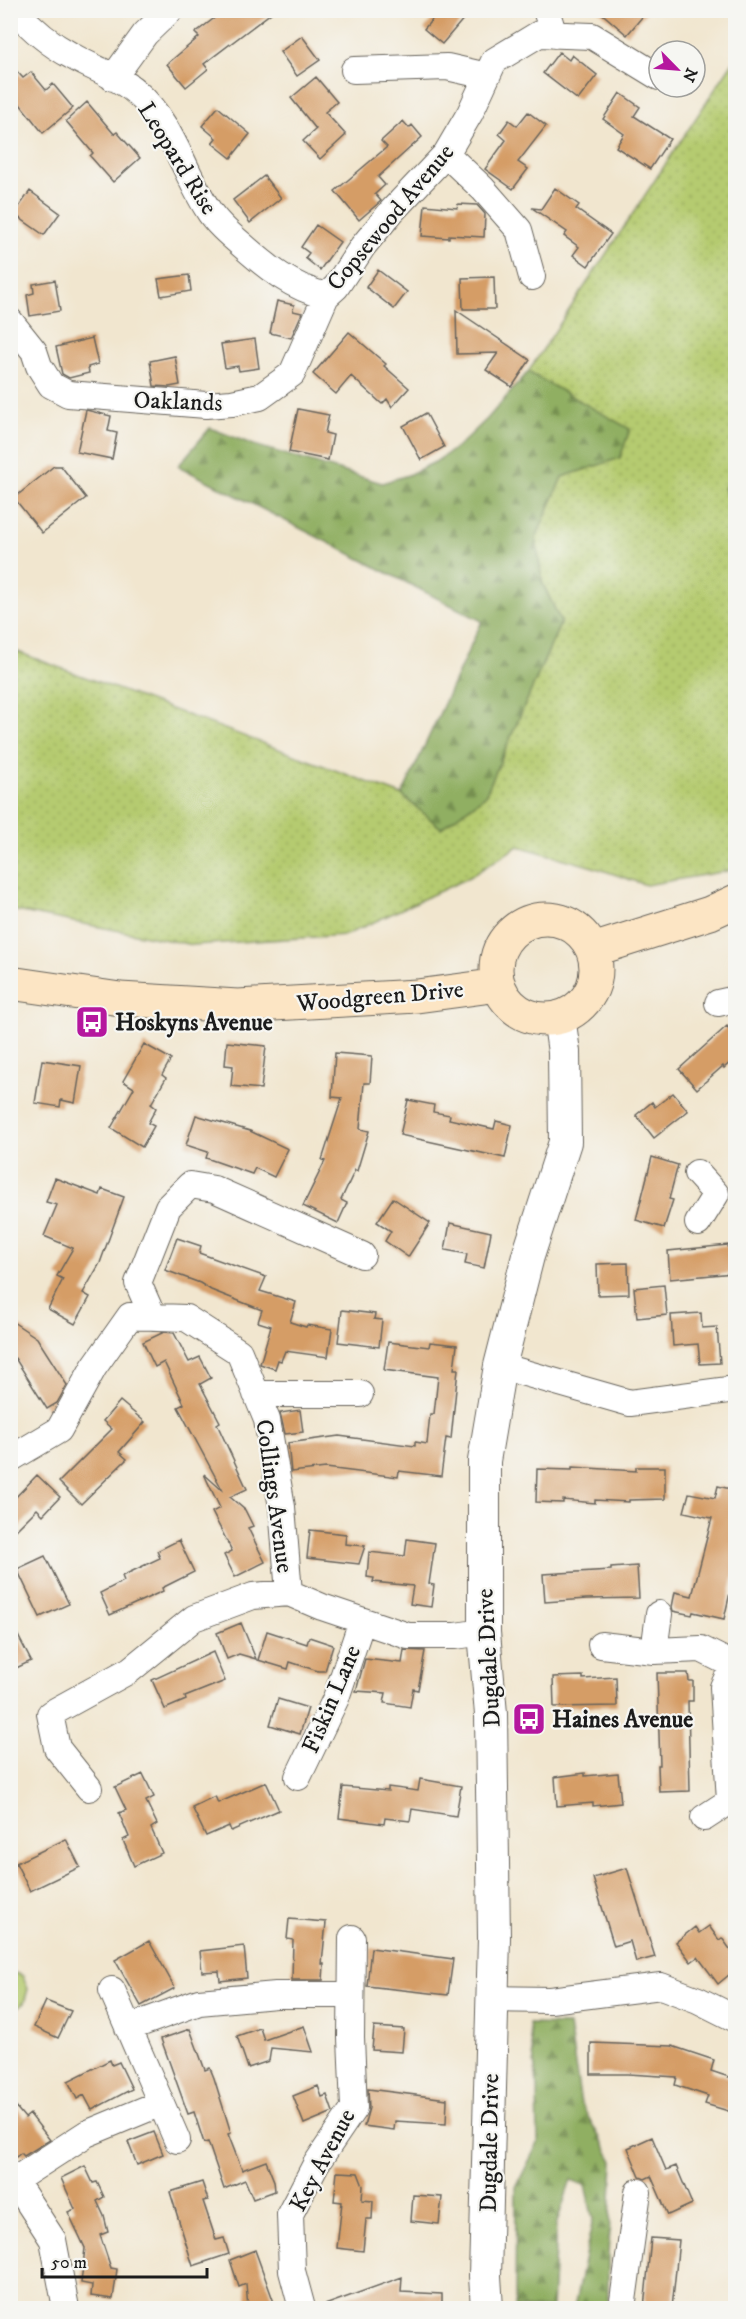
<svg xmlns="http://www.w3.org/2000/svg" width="746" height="2319" viewBox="0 0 746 2319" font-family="'IM FELL DW Pica',serif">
	<defs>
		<pattern id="grass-dots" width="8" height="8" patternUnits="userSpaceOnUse" patternTransform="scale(1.5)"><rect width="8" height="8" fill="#b5cb6f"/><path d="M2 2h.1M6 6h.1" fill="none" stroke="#9bae60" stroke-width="1.8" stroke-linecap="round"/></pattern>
		<pattern id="forest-firs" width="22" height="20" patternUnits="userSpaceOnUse" patternTransform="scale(1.5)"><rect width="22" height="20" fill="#90af62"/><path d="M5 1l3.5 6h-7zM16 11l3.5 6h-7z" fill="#758e50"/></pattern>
		<pattern id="park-tufts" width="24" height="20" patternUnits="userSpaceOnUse" patternTransform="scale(1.5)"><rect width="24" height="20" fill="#b5cb6f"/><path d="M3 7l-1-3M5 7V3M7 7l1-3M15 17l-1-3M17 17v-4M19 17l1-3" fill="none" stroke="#9bae60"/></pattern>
	</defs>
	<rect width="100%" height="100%" fill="#f6f6f2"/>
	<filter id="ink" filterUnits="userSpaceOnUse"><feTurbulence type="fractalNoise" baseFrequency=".0167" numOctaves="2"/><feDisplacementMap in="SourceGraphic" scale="12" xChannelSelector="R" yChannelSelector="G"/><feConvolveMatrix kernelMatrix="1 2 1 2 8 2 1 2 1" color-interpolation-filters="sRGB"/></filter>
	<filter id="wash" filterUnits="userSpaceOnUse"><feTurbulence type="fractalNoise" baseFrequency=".008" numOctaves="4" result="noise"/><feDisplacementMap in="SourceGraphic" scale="24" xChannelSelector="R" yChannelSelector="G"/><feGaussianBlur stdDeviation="1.35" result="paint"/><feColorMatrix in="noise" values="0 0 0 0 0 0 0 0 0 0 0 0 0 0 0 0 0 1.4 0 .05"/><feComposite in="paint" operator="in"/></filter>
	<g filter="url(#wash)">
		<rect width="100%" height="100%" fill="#f1e6cf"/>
		<!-- grass -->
		<path fill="url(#grass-dots)" stroke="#687446" stroke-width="1.5" d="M735,59L736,479L724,488L736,515L735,867L727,871L646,885L593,867L518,846L468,878L346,935L193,945L11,910L10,649L402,795L441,828L485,796L561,622L542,582L536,538L562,477L620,458L629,430L528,372Z"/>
		<!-- forest -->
		<path fill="url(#forest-firs)" stroke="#56663f" stroke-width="1.5" d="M528,372L630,429L620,458L562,477L536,538L542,582L561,622L485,796L441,828L402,795L482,621L178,466L210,428L254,445L382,483L408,475L435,462L460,445L487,419Z
			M735,479V515L724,488Z
			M529,2024L569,2025L581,2104L613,2161L608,2257V2308H574L593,2219L585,2185L571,2180L556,2225L552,2308H515L516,2187L538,2143L537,2084Z"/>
		<!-- park -->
		<path fill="url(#park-tufts)" stroke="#687446" stroke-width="1.5" d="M15,1973L23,1976L28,1989L24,2003L11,2013V1976Z"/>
		<g id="blocks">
			<!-- building -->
			<path fill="#d59d66" d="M225,10H275L204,64L208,69L186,87L167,64L199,37L195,33Z
				M440,10H471L442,44L424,29Z
				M598,10H648L627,35Z
				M302,36L320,60L297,76L280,52Z
				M559,52L569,60L572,55L597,75L578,100L543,73Z
				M10,64L23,78L31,72L46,90L53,84L73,108L43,133L20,104L10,112Z
				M316,77L337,102L325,112L346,135L320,159L303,141L316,129L291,98Z
				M620,93L640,107L634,116L670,139L650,169L616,147L624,134L603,119Z
				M87,102L114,134L117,132L140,158L113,182L90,156L93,153L66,121Z
				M218,107L250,134L231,158L212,143L216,138L202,126Z
				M528,112L546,126L518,162L528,169L513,189L485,169L506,140L499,134L509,120L517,126Z
				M403,121L409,128L412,125L422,137L378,177L385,185L375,194L381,201L359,220L335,191L387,147L381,141Z
				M264,176L281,198L250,223L233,200Z
				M555,188L579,205L576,209L611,234L588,266L573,255L579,247L564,236L567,232L532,208L541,209Z
				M30,191L60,213L44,235L14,214Z
				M458,204L477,205L485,214L484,237L449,235V238L422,236L425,205L457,208Z
				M316,225L340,242L320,270L305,258L309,253L301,247Z
				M378,270L407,292L394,309L366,287Z
				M189,275L191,291L161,296L158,279Z
				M494,277L495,309H463L462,278Z
				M55,280L60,311L30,316L27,295L34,293L33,284Z
				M277,301L294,305L293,311L302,313L291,338L270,333Z
				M456,310L530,360L512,387L486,370L498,353L457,354Z
				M349,332L386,364L384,366L409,388L392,407L387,399L382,404L351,376L336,394L313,374Z
				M92,338L98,364L88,367L89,373L69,378L62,374L56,347Z
				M255,339L259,368L239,371L238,366L225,368L221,344Z
				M175,356L180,385L169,387L154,386L150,361Z
				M298,409L329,415L325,433L333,435L328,460L289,452Z
				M86,410L111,416L108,431L117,433L112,459L77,452Z
				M426,413L444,447L421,460L403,426Z
				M54,466H61L86,498L42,533L14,498Z
				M727,1026L735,1037V1058L724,1068L723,1066L697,1089L679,1069Z
				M227,1042L266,1046L261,1089L231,1086L233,1066L225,1065Z
				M144,1044L171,1059L162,1075L166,1078L151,1104L156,1108L148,1123L154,1126L142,1147L111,1128L134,1088L123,1081Z
				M335,1053L372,1056L370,1083H364L360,1129L369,1131L357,1171L355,1170L341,1200L347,1203L338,1223L303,1206L325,1161L322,1160L342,1098L332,1097Z
				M42,1060L81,1066L75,1103L61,1100L60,1107L35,1103Z
				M673,1093L688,1111L654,1138L636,1115L652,1102L655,1107Z
				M408,1100L434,1105L433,1112L450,1115L449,1119L494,1129L496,1121L512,1125L505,1158L400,1135Z
				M196,1115L250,1131L288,1149L274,1177L255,1168L252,1174L206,1158L208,1152L186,1145Z
				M652,1157L678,1165L669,1199L673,1200L664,1228L636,1220Z
				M55,1178L100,1195L102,1189L124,1197L100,1263L83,1293L90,1297L75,1324L48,1309L63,1279L57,1276L73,1248L44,1236L57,1205L46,1202Z
				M393,1198L430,1223L408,1257L385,1241L391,1231L377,1222Z
				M450,1223L491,1232L484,1268L465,1264L467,1254L445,1250Z
				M177,1238L201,1246L199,1253L266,1277L260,1291L296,1302L290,1322L306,1327L307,1325L332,1329L328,1357L285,1351L281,1361L278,1360L275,1369L260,1364L271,1326L258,1322L262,1310L211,1290L200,1283L165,1270Z
				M728,1245L733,1273L670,1279L668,1251Z
				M628,1263L629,1294L598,1295L597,1264Z
				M664,1285L667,1315L637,1318L634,1288Z
				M342,1310L375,1314L374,1319L382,1320L379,1347L338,1342Z
				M701,1313L702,1328L717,1327L720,1363L700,1364L698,1344L673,1346L671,1315Z
				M10,1320L37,1338L67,1385L57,1403L47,1409L15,1358L10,1356Z
				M164,1332L174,1333L189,1362L200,1357L211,1378L200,1384L220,1422L217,1424L247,1489L230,1497L245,1510L253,1526L248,1528L265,1562L235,1577L224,1555L232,1551L212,1512L220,1508L204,1474L223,1491L178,1407L184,1404L164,1362L155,1367L143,1342Z
				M388,1342L429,1347L430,1342L457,1345L454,1369H458L451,1439L446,1438L441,1476L399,1471L398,1477L326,1468L291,1472L288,1443L339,1436L415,1446V1442L427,1444L430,1414H434L438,1377L384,1370Z
				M120,1401L145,1422L119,1452L127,1459L81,1504L59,1482L112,1429L103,1421Z
				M300,1410L303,1432L285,1434L280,1413Z
				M572,1467L636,1471V1467H665V1499L629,1500V1502L595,1500V1503L563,1500V1503L536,1502L537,1469L572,1470Z
				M37,1475L60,1497L43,1515L37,1509L10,1536V1503Z
				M718,1486L735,1490V1571L724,1619L693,1612L692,1615L673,1611L672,1607L675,1592L692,1596L712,1518L684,1512L689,1493L715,1498Z
				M310,1530L346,1534L345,1544L365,1546L359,1564L307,1558Z
				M407,1539L435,1543L429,1584L434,1585L431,1607L410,1604L413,1586L373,1582L374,1578L367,1577L369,1552L405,1556Z
				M179,1540L194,1572L162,1588L163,1591L110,1615L100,1593L124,1581L122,1576L160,1558L157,1551Z
				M45,1556L69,1604L40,1617L17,1569Z
				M637,1566L639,1598L586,1599L545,1602L543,1574L611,1570V1568Z
				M10,1620L31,1661L10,1671Z
				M241,1623L256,1659L239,1654L227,1659L217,1633Z
				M267,1631L307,1644L309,1637L333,1645L325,1671H318L290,1662L288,1669L258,1660Z
				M404,1650L425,1651L418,1690L413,1689L410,1707L384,1703L386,1693L356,1691L365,1659L402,1663Z
				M213,1652L225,1681L185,1697L186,1700L165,1709L152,1680Z
				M657,1673H688L689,1681H693V1701H688L690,1791L659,1792L658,1765H660Z
				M583,1676V1679L616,1677L617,1706L554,1707L553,1677Z
				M278,1699L308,1708L300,1734L270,1725Z
				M585,1773V1776L618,1773L621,1803L593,1806V1803L557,1806L555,1777Z
				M143,1774L154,1797L146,1801L157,1824L151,1828L162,1853L134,1866L123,1840L129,1837L119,1813L126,1810L115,1787Z
				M420,1779L461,1786L456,1816L412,1809L410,1821L385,1818L384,1824L339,1818L343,1787L388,1791V1787L418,1791Z
				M266,1782L279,1810L231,1831L229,1826L206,1836L192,1807L215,1796L218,1803Z
				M66,1839L80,1867L30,1891L16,1863Z
				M627,1868L655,1957L636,1962L630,1941L614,1946L593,1878Z
				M289,1919L326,1922L322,1964H324L323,1980H292L293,1940L287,1939Z
				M709,1926L719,1940L722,1938L735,1956V1970L718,1984L698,1957L691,1962L676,1942L695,1927L699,1933Z
				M149,1941L175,1988L141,2006L115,1960Z
				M244,1946L247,1978L220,1981L219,1971L202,1972L200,1951Z
				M371,1948L453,1959L448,1995L367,1986Z
				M46,2001L71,2011L58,2038L34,2027Z
				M304,2026L313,2052L271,2048L269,2061L248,2068L237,2036L260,2028L264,2040Z
				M374,2027L404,2029L402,2052L372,2050Z
				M190,2029L205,2070L210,2068L214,2078L231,2133L228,2134L242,2170L266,2161L274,2181L275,2191L253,2199L245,2180L224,2189L208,2142L204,2143L194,2112L188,2114L161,2039Z
				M591,2043L672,2046L714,2060L711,2071L735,2079V2113L705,2104L708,2096L675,2085L677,2077L628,2074H591Z
				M110,2060L112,2065L119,2062L132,2089L92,2110L84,2095L77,2099L68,2081Z
				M318,2086L322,2097L327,2095L333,2112L304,2124L293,2096Z
				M368,2089L447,2099L446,2124L395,2121L394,2130L364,2126L369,2108Z
				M10,2100L25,2118L30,2114L50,2140L24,2156L21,2153L12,2160L10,2159Z
				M154,2132L163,2154L137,2165L128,2142Z
				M652,2137L666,2170L676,2166L692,2204L668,2215L651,2176L645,2179L640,2177L628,2148Z
				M85,2166L93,2183L97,2182L104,2197L97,2201L104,2216L108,2232L100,2235L111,2268L117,2269L113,2299L91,2296L92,2285L81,2283L85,2248L68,2212L75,2209L61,2178Z
				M337,2172L358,2173L363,2186L362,2200L373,2201L372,2219H366L363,2251L337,2248L342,2202L334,2201Z
				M202,2182L208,2200L203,2201L216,2240L224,2238L229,2254L193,2266L170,2192Z
				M413,2195L442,2197L439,2224L411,2221Z
				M651,2238L679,2240L672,2308H644Z
				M255,2250L276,2308H248L246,2284L239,2287L230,2260Z
				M402,2277L401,2292L442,2294V2308H322V2306Z"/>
		</g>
	</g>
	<g filter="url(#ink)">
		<use href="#blocks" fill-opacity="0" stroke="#67635b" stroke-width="1.5"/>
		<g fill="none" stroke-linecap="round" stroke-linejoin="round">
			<defs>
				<path id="minor" d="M15,10C31,28 51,45 72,56C92,68 118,76 136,92C171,122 183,170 207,208C215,222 229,234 242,245C268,268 291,287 326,296L336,287L363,246L392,211L446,154L470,113L494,61L539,34L592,36L659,77
					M546,10L554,35
					M354,70L447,67L487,76
					M113,78L145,34L170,10
					M446,154L483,189L519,230L532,277
					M10,321L34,351L39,366L51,385L68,394L206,405L232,403L260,397L292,374L326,296
					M718,1003L736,999
					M697,1173L716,1194L698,1223
					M153,1317L138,1283L168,1207L190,1185L214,1189L362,1255
					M500,1366L630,1403L736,1389
					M256,1394H360
					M10,1459L59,1430L94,1367L130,1316L186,1318L239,1352L267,1420L282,1507L289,1593
					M601,1645L654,1651L701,1649L733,1665
					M654,1651L659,1614
					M298,1777L336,1698L362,1621
					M89,1788L57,1748L50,1714L130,1670L194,1618L253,1596L289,1593L322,1607L408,1636H455L484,1632
					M730,1801L723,1687L736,1660
					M704,1818L730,1801L736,1803
					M112,1990L177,2140
					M492,1999L550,2000L661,1986L698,2000L736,2019
					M128,2028L199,2002L276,1995H351
					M10,2174L53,2240L66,2308
					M15,2180L86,2134L161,2103
					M302,2308L292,2271L290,2214L316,2164L354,2108L351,2038L352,1938
					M622,2308L638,2192"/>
				<path id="tertiary" d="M487,2308L485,2276L494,1938L491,1714L484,1632V1461L500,1366L528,1256L565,1142L564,1052L559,1017"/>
				<path id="secondary" d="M496 969a50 50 0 1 1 100 0a50 50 0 1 1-100 0Z
					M593,950L710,913L736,901
					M10,983L120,999L238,1006L417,996L499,985"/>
			</defs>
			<!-- minor casing -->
			<use href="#minor" stroke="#67635b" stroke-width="28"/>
			<!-- tertiary casing -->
			<use href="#tertiary" stroke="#67635b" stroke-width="34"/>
			<!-- secondary casing -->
			<use href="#secondary" stroke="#67635b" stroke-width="35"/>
			<!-- minor -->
			<use href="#minor" stroke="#fff" stroke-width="26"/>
			<!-- tertiary -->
			<use href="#tertiary" stroke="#fff" stroke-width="32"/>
			<!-- secondary -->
			<use href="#secondary" stroke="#fce5c4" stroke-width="33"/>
		</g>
	</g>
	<!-- icons -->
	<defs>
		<symbol id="bus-square" viewBox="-11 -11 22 22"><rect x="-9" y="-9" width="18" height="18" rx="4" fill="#b5179e" stroke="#f6f6f2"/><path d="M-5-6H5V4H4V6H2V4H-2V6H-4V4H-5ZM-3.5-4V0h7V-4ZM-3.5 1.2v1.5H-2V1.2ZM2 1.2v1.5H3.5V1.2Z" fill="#fff"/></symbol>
	</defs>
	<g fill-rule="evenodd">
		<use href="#bus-square" x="73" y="1003" width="38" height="38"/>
		<use href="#bus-square" x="510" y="1700" width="38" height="38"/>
	</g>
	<g text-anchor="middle" stroke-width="4.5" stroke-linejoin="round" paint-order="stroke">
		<!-- street labels -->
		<g font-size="24" fill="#1c1c1c" stroke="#f6f6f2">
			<text transform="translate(178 158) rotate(58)" y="8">Leopard Rise</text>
			<text transform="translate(390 217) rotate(-50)" y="8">Copsewood Avenue</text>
			<text transform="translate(178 401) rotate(2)" y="8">Oaklands</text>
			<text transform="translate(380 996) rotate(-5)" y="8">Woodgreen Drive</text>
			<text transform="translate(275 1496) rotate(82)" y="8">Collings Avenue</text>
			<text transform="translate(488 1658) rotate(-93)" y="8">Dugdale Drive</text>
			<text transform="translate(331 1699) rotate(-67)" y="8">Fiskin Lane</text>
			<text transform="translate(489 2143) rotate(-89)" y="8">Dugdale Drive</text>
			<text transform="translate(322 2160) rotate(-62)" y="8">Key Avenue</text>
		</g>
		<!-- poi labels -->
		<g font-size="24" font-weight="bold" fill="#1c1c1c" stroke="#f6f6f2" text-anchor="start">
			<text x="115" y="1030">Hoskyns Avenue</text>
			<text x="552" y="1727">Haines Avenue</text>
		</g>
	</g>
	<!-- margin -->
	<rect width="746" height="2319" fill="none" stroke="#f6f6f2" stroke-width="36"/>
	<!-- north arrow -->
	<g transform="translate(677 69) rotate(115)"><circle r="28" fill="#f6f6f2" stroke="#9f9f9c" stroke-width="1.5"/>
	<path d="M0-4.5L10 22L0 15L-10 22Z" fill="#b5179e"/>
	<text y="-9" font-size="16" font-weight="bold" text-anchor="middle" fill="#1c1c1c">N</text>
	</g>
	<!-- scale -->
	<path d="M42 2268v9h165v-9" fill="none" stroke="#1c1c1c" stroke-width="3"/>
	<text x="51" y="2268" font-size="18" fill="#1c1c1c" stroke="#f6f6f2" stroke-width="4.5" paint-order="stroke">50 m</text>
</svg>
